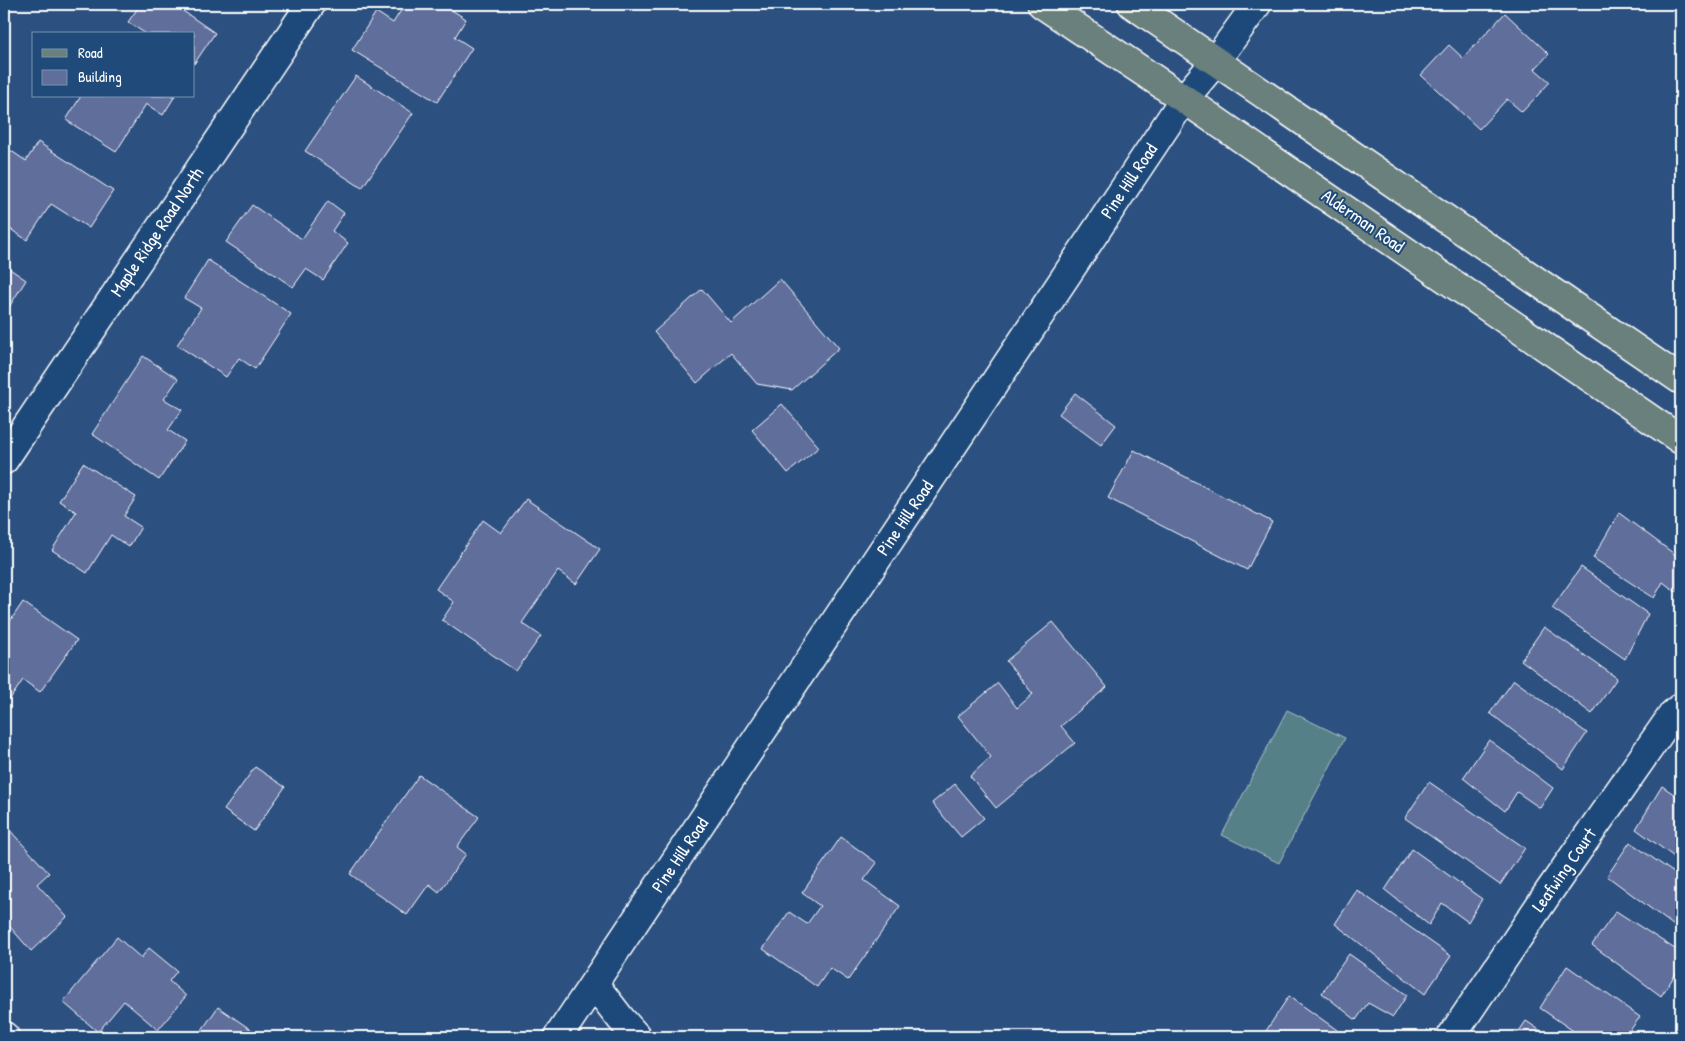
<svg xmlns="http://www.w3.org/2000/svg" width="1685" height="1041" viewBox="0 0 1685 1041" font-family="'Patrick Hand',sans-serif">
	<rect width="100%" height="100%" fill="#2c5181"/>
	<filter id="ink" filterUnits="userSpaceOnUse"><feTurbulence type="fractalNoise" baseFrequency=".02" numOctaves="2"/><feDisplacementMap in="SourceGraphic" scale="10" xChannelSelector="R" yChannelSelector="G"/><feConvolveMatrix kernelMatrix="1 2 1 2 8 2 1 2 1" color-interpolation-filters="sRGB"/></filter>
	<g filter="url(#ink)">
		<!-- pitch -->
		<path fill="#578087" stroke="#abc0c3" d="M1287,710L1345,738L1279,863L1222,835Z"/>
		<!-- building -->
		<path fill="#606e9c" stroke="#fff" d="M137,4H188L183,11L215,33L194,64V34H146L128,22L140,5Z
			M405,4H442L466,19L455,37L472,48L437,102L352,50L376,12L393,23Z
			M1505,13L1549,54L1535,69L1550,82L1522,112L1507,99L1479,129L1421,75L1449,45L1463,58Z
			M356,76L413,113L362,188L305,151Z
			M81,96H175L163,115L146,104L116,152L66,120Z
			M38,142L113,191L89,228L51,204L27,240L4,225V153L7,148L26,161Z
			M328,201L344,213L332,231L348,243L323,280L306,269L293,287L226,242L252,205L302,239Z
			M208,260L291,314L255,369L239,358L226,377L177,345L201,308L184,298Z
			M4,265L26,280L4,315Z
			M780,279L839,348L792,390L757,384L731,353L697,383L654,332L702,289L731,323Z
			M143,356L178,379L164,399L182,410L168,430L185,441L159,480L92,434Z
			M1075,393L1116,425L1101,445L1059,414Z
			M782,404L819,447L788,473L752,430Z
			M1134,450L1272,522L1247,570L1108,498Z
			M83,463L136,497L124,516L141,527L129,547L111,535L87,573L52,550L76,512L59,501Z
			M526,499L600,549L576,584L558,571L522,623L541,636L516,671L442,620L454,602L436,589L483,520L501,533Z
			M1619,513L1681,559V585L1676,592L1663,582L1654,598L1593,558Z
			M1581,567L1648,614L1625,659L1552,608Z
			M23,602L77,640L40,692L23,680L10,699L4,694V630Z
			M1053,622L1107,687L1061,726L1075,743L996,808L970,776L991,757L958,716L998,683L1017,708L1033,694L1006,661Z
			M1544,627L1617,678L1592,714L1521,660Z
			M1514,680L1587,733L1563,769L1490,713Z
			M1489,740L1553,788L1540,808L1517,792L1505,811L1463,778Z
			M255,767L285,787L254,831L224,810Z
			M419,775L479,817L457,847L466,854L439,892L429,884L407,915L350,874Z
			M1429,782L1525,848L1500,885L1405,818Z
			M955,784L984,818L961,837L932,803Z
			M1662,786L1681,799V862L1636,829Z
			M5,825L49,873L37,884L67,917L31,951L4,920V826Z
			M841,837L877,863L864,880L900,906L848,980L830,968L817,987L763,949L789,912L807,924L820,906L802,893Z
			M1630,842L1681,878V931L1607,876Z
			M1412,849L1482,899L1468,922L1442,903L1429,925L1385,890Z
			M1357,890L1451,956L1425,994L1335,924Z
			M1616,911L1681,953V966L1661,996L1592,945Z
			M117,937L141,958L149,948L177,971L169,981L186,996L158,1030L124,1001L98,1032L63,1002Z
			M1349,954L1407,995L1393,1017L1368,1003L1356,1020L1322,993Z
			M1567,966L1640,1017L1625,1037H1582L1540,1008Z
			M1289,996L1347,1037H1274L1266,1031Z
			M218,1007L253,1031L249,1037H197Z
			M1526,1021L1550,1037H1515Z"/>
		<g fill="none" stroke-linecap="round" stroke-linejoin="round">
			<defs>
				<path id="minor" d="M4,460L311,4
					M594,984L621,1019L637,1037
					M4,1036L5,1037
					M558,1037L1184,99L1215,62L1257,4
					M1451,1037L1548,893L1673,714L1681,707"/>
				<path id="major" d="M1042,4L1184,99L1681,440
					M1132,4L1681,380"/>
			</defs>
			<!-- minor casing -->
			<use href="#minor" stroke="#fff" stroke-width="31"/>
			<!-- major casing -->
			<use href="#major" stroke="#fff" stroke-width="31"/>
			<!-- minor -->
			<use href="#minor" stroke="#1f4a7a" stroke-width="28"/>
			<!-- major -->
			<use href="#major" stroke="#6a807d" stroke-width="28"/>
		</g>
	</g>
	<g text-anchor="middle" stroke-width="4" stroke-linejoin="round" paint-order="stroke">
		<!-- street labels -->
		<g font-size="18" fill="#fff" stroke="#1f4a7a">
			<text transform="translate(1129 181) rotate(-56)" y="6">Pine Hill Road</text>
			<text transform="translate(1363 221) rotate(35)" y="6">Alderman Road</text>
			<text transform="translate(157 232) rotate(-56)" y="6">Maple Ridge Road North</text>
			<text transform="translate(905 518) rotate(-56)" y="6">Pine Hill Road</text>
			<text transform="translate(680 855) rotate(-56)" y="6">Pine Hill Road</text>
			<text transform="translate(1564 870) rotate(-55)" y="6">Leafwing Court</text>
		</g>
	</g>
	<!-- margin -->
	<rect width="1685" height="1041" fill="none" stroke="#1f4a7a" stroke-width="20"/>
	<rect x="10" y="10" width="1665" height="1021" fill="none" stroke="#fff" stroke-width="2" filter="url(#ink)"/>
	<!-- legend -->
	<rect x="32" y="32" width="162" height="65" fill="#1f4a7a" stroke="#7992af"/>
	<rect x="42" y="49" width="25" height="8" fill="#6a807d" stroke="#7992af"/>
	<text x="78" y="58" font-size="15" fill="#ffffff">Road</text>
	<rect x="42" y="70" width="25" height="15" fill="#606e9c" stroke="#7992af"/>
	<text x="78" y="82" font-size="15" fill="#ffffff">Building</text>
</svg>
